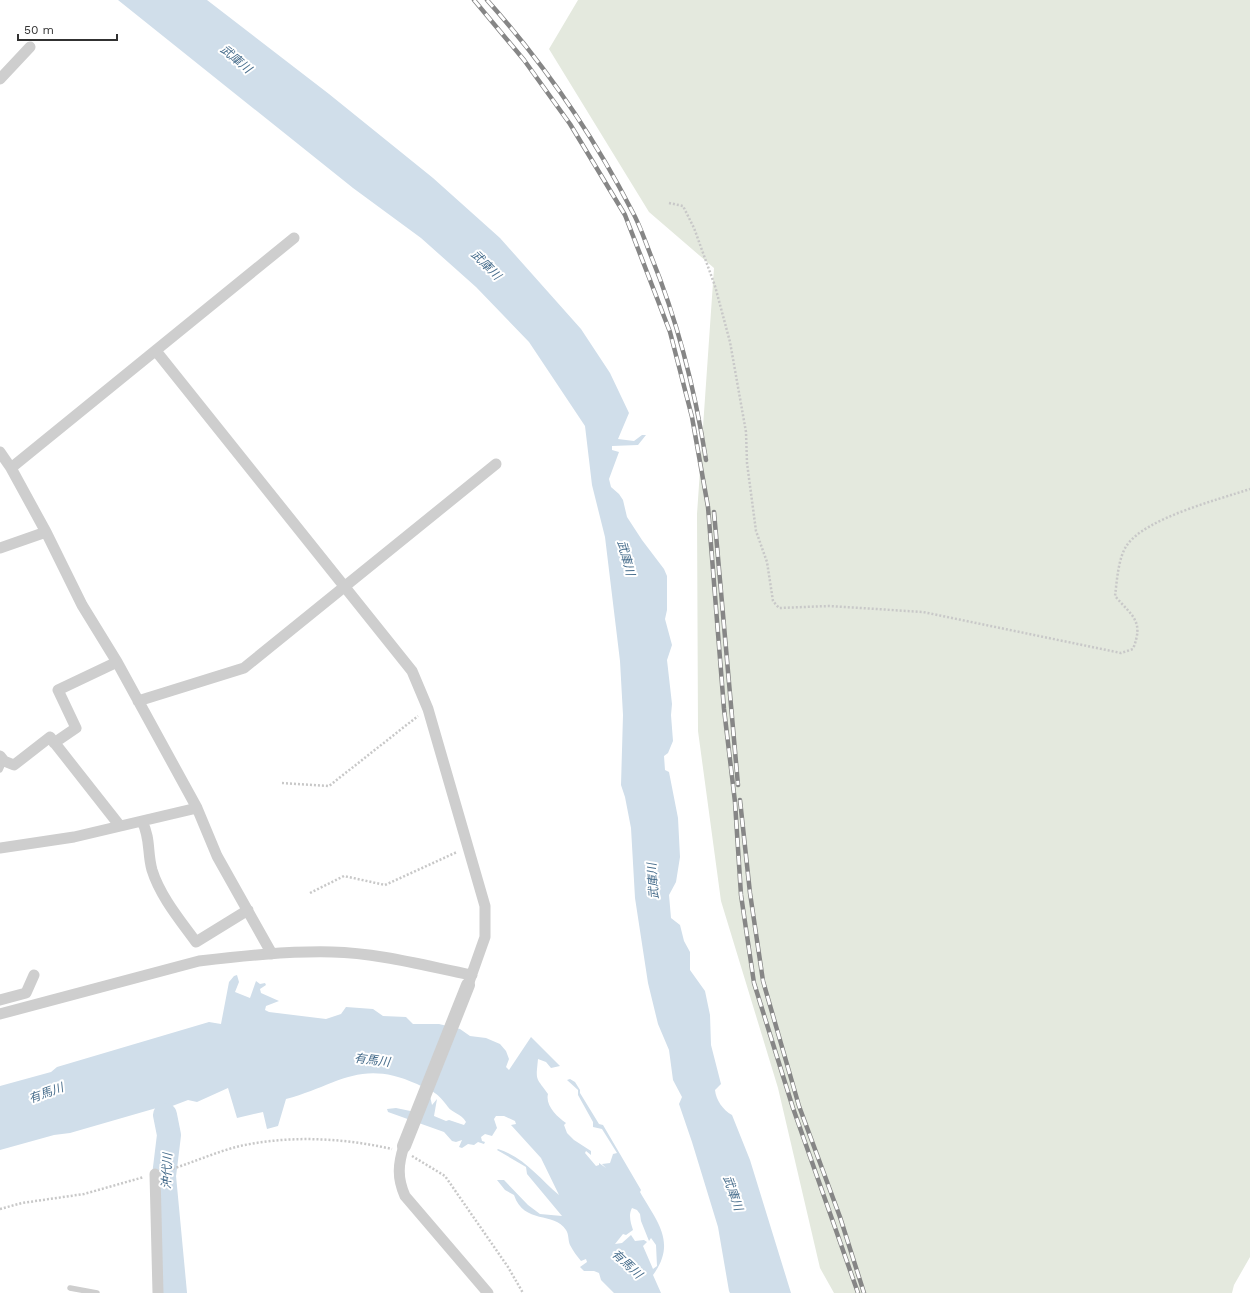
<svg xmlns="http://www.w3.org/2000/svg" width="1250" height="1293" viewBox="0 0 1250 1293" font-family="'Work Sans','Noto Sans JP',sans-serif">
	<rect width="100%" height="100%" fill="#fff"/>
	<!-- green -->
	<path fill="#e4e9de" d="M578,0H1250V1257L1234,1285L1232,1293H834L820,1268L778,1088L721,901L698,731L697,514L714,268L649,212L549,49Z"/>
	<!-- water -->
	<path fill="#d0deea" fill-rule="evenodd" d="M118,0H207L329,94L433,178L500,238L581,329L610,373L629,413L618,439L634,441L642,435H646L638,445L612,446V450L619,452L609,479L611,487L619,494L623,500L627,517L642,540L664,569L667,576V610L665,619L672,645L667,660L672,704L671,715L673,741L668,753L664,756L665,770L669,772L678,818L680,857L676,882L669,895L671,918L680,925L684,941L690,952V970L705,991L710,1015L711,1045L721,1084L715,1090C716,1100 723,1110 732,1115L750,1160L791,1293H730L729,1291L718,1227L692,1142L679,1104L682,1097L673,1080L669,1050L658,1024L648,983L635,898L631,828L625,797L621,785L623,715L620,661L605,537L592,485L585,426L529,342L476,287L421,238L353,188Z
		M237,975L239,982L235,992L250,998L256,981L260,984L265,983L266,985L260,989L261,993L279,1001L266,1006L265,1010L269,1012L326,1019L341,1014L346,1007L373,1009L383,1016L406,1017L413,1024H439L460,1029L470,1036L486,1038L500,1044L506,1051L509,1059L506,1067L509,1070L531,1037L560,1066L551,1068L546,1062L538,1059C536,1081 535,1076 548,1094C545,1105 557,1117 566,1123L564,1125L567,1133L574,1140L591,1151V1155L586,1151L585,1153L596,1166L599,1165V1163L606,1168L602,1164L610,1163L613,1154L617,1153L602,1129L593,1127V1122L578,1095V1090L567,1080L570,1079L575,1082L580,1090V1093L599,1124L603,1125L641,1190L640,1192C657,1222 677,1242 653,1275L661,1293H614L601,1280L599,1273L594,1271H584L580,1267L587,1262L586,1259L581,1261C577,1256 573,1251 570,1245C568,1241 569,1234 566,1230C554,1211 524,1225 514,1195L505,1190L497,1180H504L528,1205L540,1214L562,1216L527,1174L526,1167L497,1150L498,1149C524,1157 539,1178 559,1195L541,1158L511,1125L516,1124L515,1121L504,1116H496L494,1119L497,1128L492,1136L485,1134L481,1137L482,1141L485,1142L484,1144L478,1142L474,1145L468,1144L462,1148L459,1147L462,1140L456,1142L452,1141L444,1132L388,1112L387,1109L396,1108L420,1113L430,1096L432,1105L437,1099L434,1116L446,1121L449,1120L464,1125L466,1122C461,1113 452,1113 448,1107C437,1092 434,1092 417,1084C360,1058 338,1085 286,1099L278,1126L267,1129L263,1112L237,1118L228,1088L197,1102L188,1100L167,1108L166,1122L173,1136L170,1147L166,1148L168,1137L160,1107L70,1133L54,1135L0,1150V1086L51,1072L57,1067L209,1022L221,1024L229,982L234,976ZM632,1208L637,1210L640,1214L641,1221L649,1241L651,1238L656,1245L657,1266L653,1269L643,1246L647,1242L644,1240L635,1241L631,1235L622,1243L615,1244L623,1234L626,1235L633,1230C631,1224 628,1215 632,1208Z"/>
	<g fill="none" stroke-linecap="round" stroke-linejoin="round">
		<!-- river -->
		<path stroke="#d0deea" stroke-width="24" d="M165,1115L169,1135L164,1176L175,1293"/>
		<!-- path -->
		<path stroke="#c8c8c8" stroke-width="2.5" stroke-dasharray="2 2" stroke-linecap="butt" d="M669,203L683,206L694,228L715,286L730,342L746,432L747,463L756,531L767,562L773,601L779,608L829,606L923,612L1121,653L1133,649C1144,621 1133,617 1115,596C1117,581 1118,558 1127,545C1146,518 1217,500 1250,489
			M282,783L329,786L418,716
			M310,893L344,876L385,885L457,852
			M412,1156L445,1176L508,1267L523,1293
			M165,1171C190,1164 215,1152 240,1146C291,1135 343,1138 392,1149
			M0,1209L22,1203L84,1194L144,1177"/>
		<!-- service -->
		<path stroke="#cecece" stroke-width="5.5" d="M0,770L4,761
			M70,1288L97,1293"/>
		<!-- minor -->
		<path stroke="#cecece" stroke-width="11" d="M0,79L30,47
			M156,351L412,671L428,709L485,906V937L468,985
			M0,452L11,468L46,532L82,605L117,662L197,808L217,856L272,954
			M11,468L294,238
			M0,548L46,532
			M138,701L244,668L496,464
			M54,743L76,728L58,690L117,662
			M0,756L4,761L14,765L50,737L120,826
			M142,821C151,840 147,852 152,870C160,896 180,920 196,942L248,910
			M0,848L74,837L197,808
			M0,1000L26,993L34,975
			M0,1014L199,961C242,956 288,951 332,952C379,953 426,966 472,975
			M404,1146C398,1164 397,1178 405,1196L488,1293
			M155,1174L158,1293"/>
		<!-- tertiary -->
		<path stroke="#cecece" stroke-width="14" d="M404,1146L468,985"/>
		<defs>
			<path id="rail" d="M474,0L524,60L570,124L625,215L670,332L692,417L708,507L724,709L735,802L741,895L754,983L793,1108L858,1293
				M487,0C544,64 593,135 632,211C640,225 645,241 651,256C678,322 695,390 706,460
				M714,512L738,785
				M740,800L750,893L763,981L799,1106L840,1217L864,1293"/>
		</defs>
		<!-- rail casing -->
		<use href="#rail" stroke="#868686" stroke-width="4.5"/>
		<!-- rail -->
		<use href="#rail" stroke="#fff" stroke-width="3" stroke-dasharray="9" stroke-linecap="butt"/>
	</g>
	<g text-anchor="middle" stroke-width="4" stroke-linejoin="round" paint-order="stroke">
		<!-- water labels -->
		<g font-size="12" font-style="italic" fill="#476d8c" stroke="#fff">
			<text transform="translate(236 59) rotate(40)" y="4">武庫川</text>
			<text transform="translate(486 265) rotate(45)" y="4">武庫川</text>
			<text transform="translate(626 558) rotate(75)" y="4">武庫川</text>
			<text transform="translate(653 881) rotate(-94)" y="4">武庫川</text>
			<text transform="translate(372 1060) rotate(7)" y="4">有馬川</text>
			<text transform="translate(46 1093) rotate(-20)" y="4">有馬川</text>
			<text transform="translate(167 1171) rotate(-88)" y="4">沖代川</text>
			<text transform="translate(733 1193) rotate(71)" y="4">武庫川</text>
			<text transform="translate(627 1264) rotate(43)" y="4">有馬川</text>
		</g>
	</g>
	<!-- scale -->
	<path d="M18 34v6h99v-6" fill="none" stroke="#313131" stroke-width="2"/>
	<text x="24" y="34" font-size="12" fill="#313131" stroke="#ffffff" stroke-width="3" paint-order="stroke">50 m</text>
</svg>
